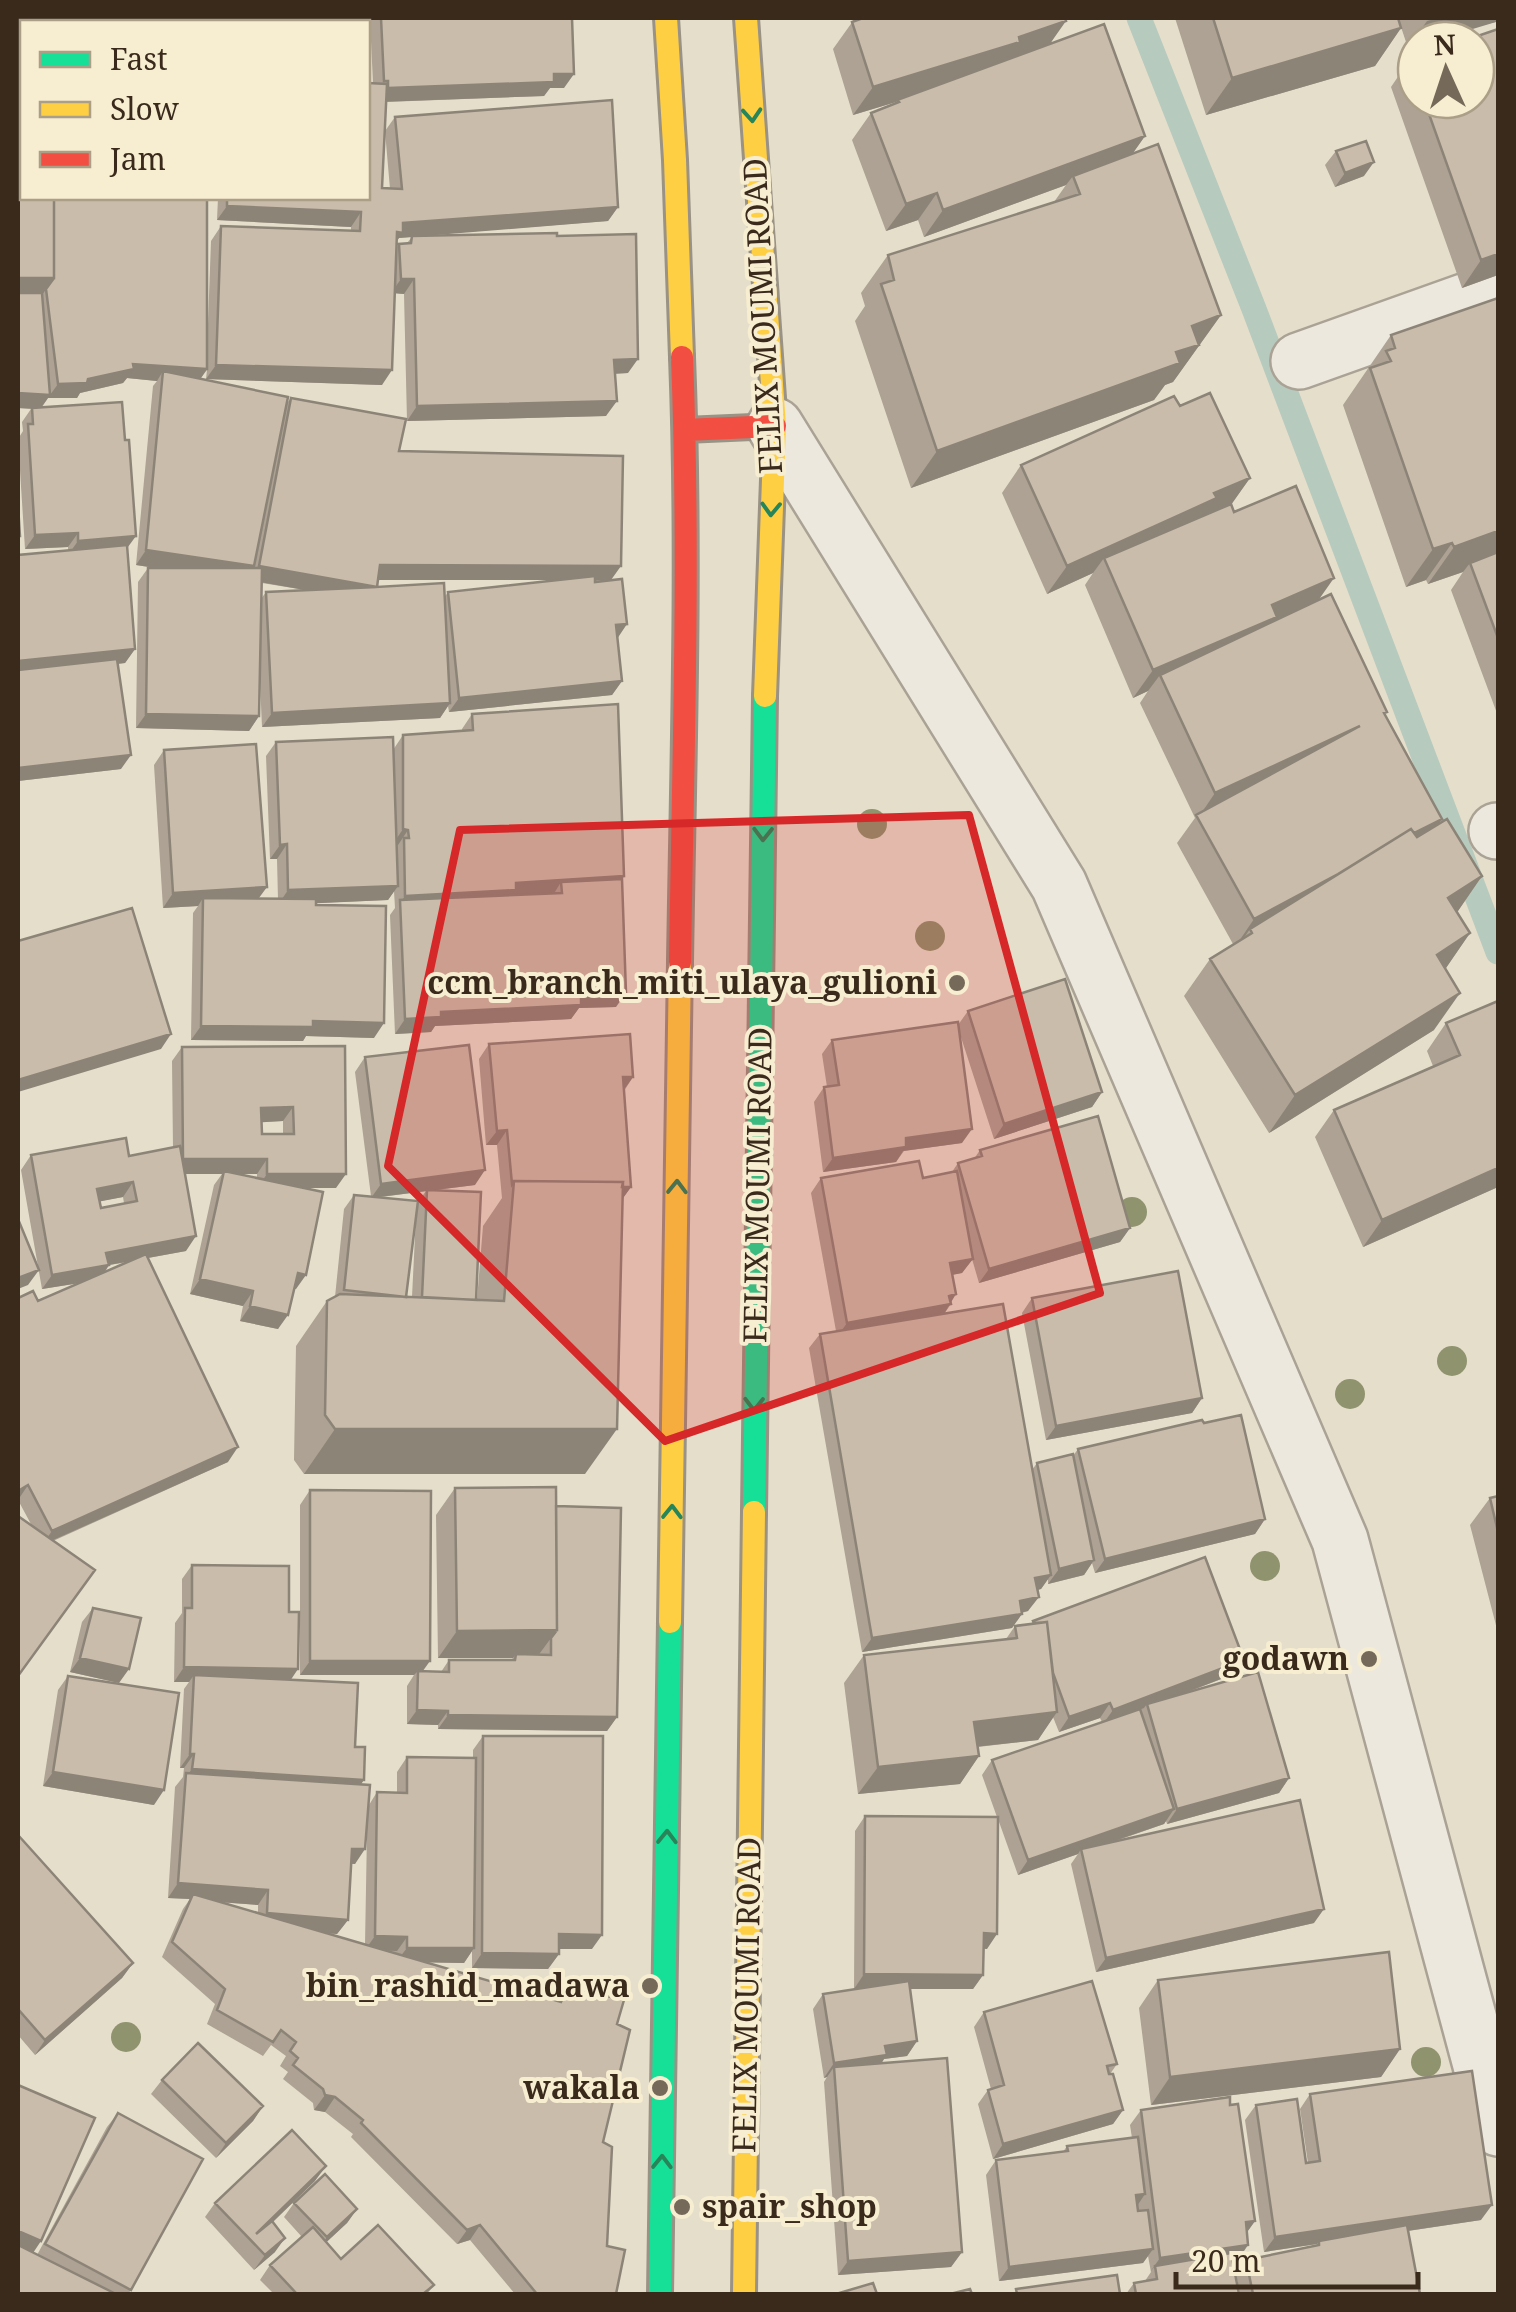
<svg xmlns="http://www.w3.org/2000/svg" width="1516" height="2312" viewBox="0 0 1516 2312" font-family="'Noto Serif',serif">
	<rect width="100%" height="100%" fill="#e5decb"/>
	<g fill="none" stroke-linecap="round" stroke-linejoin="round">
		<!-- stream -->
		<path stroke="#b7cabe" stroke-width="25" d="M1139,18L1254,309L1498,952"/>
		<defs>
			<path id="street" d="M1299,361L1498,290
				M775,426L1059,885L1340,1540L1498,2128
				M1497,831H1498"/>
			<path id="fast" d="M754,1512L765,696
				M660,2294L670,1622"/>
			<path id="slow" d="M666,18L675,160L682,357
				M746,18L775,426L765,696
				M670,1622L680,962
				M744,2294L754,1512"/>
			<path id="jam" d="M685,430L775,426
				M680,962C683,761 690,559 682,357"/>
		</defs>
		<!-- street casing -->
		<use href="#street" stroke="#aaa295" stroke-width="60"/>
		<!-- fast casing -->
		<use href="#fast" stroke="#9a9284" stroke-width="28"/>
		<!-- slow casing -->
		<use href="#slow" stroke="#9a9284" stroke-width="28"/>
		<!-- jam casing -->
		<use href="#jam" stroke="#9a9284" stroke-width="28"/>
		<!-- street -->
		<use href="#street" stroke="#ece8dd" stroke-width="55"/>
		<!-- fast -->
		<use href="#fast" stroke="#16e098" stroke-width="22"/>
		<!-- slow -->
		<use href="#slow" stroke="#ffcf43" stroke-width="22"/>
		<!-- jam -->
		<use href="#jam" stroke="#f24e42" stroke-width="22"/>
	</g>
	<!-- trees -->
	<g fill="#8f936e">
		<circle cx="872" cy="824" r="15"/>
		<circle cx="930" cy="936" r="15"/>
		<circle cx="1132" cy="1212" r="15"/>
		<circle cx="1452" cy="1361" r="15"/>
		<circle cx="1350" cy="1394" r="15"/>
		<circle cx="1265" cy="1566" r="15"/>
		<circle cx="126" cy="2037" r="15"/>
		<circle cx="1426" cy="2062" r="15"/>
	</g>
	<!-- wall -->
	<path fill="#ada293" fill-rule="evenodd" d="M18,18H572L564,88H550L544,96L386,102L382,188L390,189L385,131L395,117L618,207L608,221L414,236H557L628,373L615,374L606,416L407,421L404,294L395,293L382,385L206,379L207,370L200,379L286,404L291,398L399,451L611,580L622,681L612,695L449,712L448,706L440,718L262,727L260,682L259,716L249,731L136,728L138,582L148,568H155L136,565L153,386L157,381L127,378L123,383L80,393L77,398H48L42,407L127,549L135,649L125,663L117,664L121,769L18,781V555L68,550V547L25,549L18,439L23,431L22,422L31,409L18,408V142L207,351L211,241L221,226L351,231V227L217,220L218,198H368L373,83L370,20L368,23L22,22V80L18,79ZM412,237L407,243L399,244L397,247V241L399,238ZM378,580H561L448,592L444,598L377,587ZM262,583L305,590L266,592L261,599Z
		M852,18H1065L1050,44L1145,136L1132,154L1221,315L1173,382L1165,385L1154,400L911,488L855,321L865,306L861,293L888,255L1054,202L1066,185L924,237L918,220L886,231L852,140L871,113L894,104L896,102L853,115L833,49L853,21Z
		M1175,18H1398L1401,28L1375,66L1206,115Z
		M1398,18H1498V19L1496,22L1416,40V46L1408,48Z
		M1498,29V275L1462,288L1391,87L1410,59L1416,57V100H1476Z
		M1336,151L1364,176L1335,187L1325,165Z
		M1498,298V716L1451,590L1463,572L1428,584L1426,580L1406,587L1343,405L1391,335Z
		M1180,406L1250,478L1231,504L1234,512L1319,600L1385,714L1442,819L1438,825L1482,876L1457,912L1470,933L1445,969L1434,1030L1269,1133L1184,996L1210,959L1233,944L1177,843L1195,818L1140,703L1148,691L1133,698L1085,585L1093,573L1047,594L1002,493L1021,465Z
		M472,714L624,876L622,880L616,1007L579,1008L571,1019L435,1026L431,1032L395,1034L390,915L395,908L394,891L388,900L316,903L374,1038L306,1036L303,1041L191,1040L193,913L198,906L163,908L154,765L164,750L258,899H278L277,859H270L266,756L276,742L393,750L403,735L462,731V729Z
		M1498,1001V1187L1363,1247L1315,1137L1334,1110L1433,1066L1427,1051L1446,1023Z
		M968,1011L1102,1092L1092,1107L994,1139L958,1028L962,1143L904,1151L896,1162L823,1172L814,1102L824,1087H827L822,1054L832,1040L958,1025Z
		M489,1044L633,1077L624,1091L631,1187L622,1199L585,1474H304L294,1460L296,1346L327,1301L335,1297L344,1209L354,1195L371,1196L355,1072L365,1057L475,1185L436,1190L477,1300L483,1226L502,1198L497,1145H486L479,1059ZM426,1191L418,1202L381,1197ZM416,1216L412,1297H406Z
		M345,1046L336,1188H304L296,1289H294L278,1329L240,1321L243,1306L190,1294L214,1185L222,1174H185L186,1251L148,1258L228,1462L53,1541L32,1526L18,1500L38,1301L79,1283L42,1289L21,1170L31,1155L129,1156L173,1148L172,1061L182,1047ZM283,1121V1134H262V1122ZM237,1174H257V1178ZM123,1197L124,1203L101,1208L100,1201ZM128,1262L105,1272L109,1265Z
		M980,1150L1130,1228L1120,1242L979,1283L972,1259L962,1273L952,1275L951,1304L944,1314L1032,1470L1037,1463L1073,1456L1078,1449L1265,1519L1255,1534L1095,1573L1092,1563L1084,1575L1048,1584V1579L1041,1589L1037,1590L1028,1611L1022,1613L1012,1628L862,1652L809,1348L820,1334L836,1331L811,1193L821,1178H923L952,1172L958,1163L974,1159Z
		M1032,1298L1202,1398L1192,1413L1046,1440L1022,1313Z
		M455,1488L556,1506L617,1717L607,1731L438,1729V1725L407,1724V1686L414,1675H300V1505L310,1490L423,1671L441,1672L449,1660H511L513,1658H438L436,1515Z
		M1498,1496V1633L1470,1525L1490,1498Z
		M192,1565L289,1612L291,1680L355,1747L361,1784L369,1805L377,1792L397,1793V1772L407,1757L473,1758V1750L483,1736L592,1949H559V1954L548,1969L472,1968V1951L464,1963L424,1962L558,2002L568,1987L617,2024L603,2142L607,2246L616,2294H515L470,2240L457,2244L351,2137L353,2134L325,2112L314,2110L313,2103L283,2079L288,2072L280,2066L286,2056L271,2045L263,2056L207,2024L215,2004L162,1957L183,1909L190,1899L168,1898L175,1787L183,1777L184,1768H180L184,1689L189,1682H174L175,1623L182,1613V1579ZM367,1832L365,1945L326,1933L337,1934L348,1920L351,1864H355ZM219,1902L258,1905V1913Z
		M93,1608L119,1683L70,1672L82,1622Z
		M1033,1621L1244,1660L1234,1674L1183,1694L1289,1778L1279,1793L1167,1824L1166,1821L1164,1824L1110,1843L1314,1923L1096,1972L1071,1864L1078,1854L1018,1875L998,1819L987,1949L984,1948L983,1975L973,1989H910L917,2041L907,2056L884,2059L881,2064L962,2252L951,2267L838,2275L824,2082L827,2077L824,2078L813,2009L823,1994L854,1989L855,1831L865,1816L997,1817L982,1775L992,1760L1102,1722L1100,1718L1059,1732L1053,1717L1038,1740L978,1747L979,1756L960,1784L858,1794L844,1683L864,1655L1006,1639L1015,1626L1032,1624Z
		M68,1676L154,1805L43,1786L58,1690Z
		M18,1835L133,1963L122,1978L35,2055L18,2035Z
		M1158,1980L1400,2049L1381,2077L1151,2105L1139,2008Z
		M984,2012L1117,2064L1110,2074L1123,2110L1113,2124L993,2159L978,2104L988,2090L991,2089L974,2027Z
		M162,2080L263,2106L253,2121L216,2158L151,2094Z
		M1310,2094L1481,2220L1408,2231L1420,2294H1240L1236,2274L1246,2260L1316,2246L1317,2244L1264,2252L1245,2120L1256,2105L1306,2163H1308L1300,2109Z
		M1230,2105L1255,2221L1247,2232L1238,2260H1233L1239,2294H1126L1134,2283L1145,2281L1151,2272L1148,2256L1143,2263L999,2281L986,2175L996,2160L1063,2152L1067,2146L1132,2138L1130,2125L1141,2110Z
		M118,2113L131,2290L128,2294H18L33,2253L37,2255L107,2127Z
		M315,2181L273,2222L275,2252L254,2270L205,2217L215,2203Z
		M294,2203L357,2209L347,2223L326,2242L341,2259L434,2285L427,2294H274L260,2280L270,2265L302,2237L284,2217Z"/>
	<!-- shaded-wall -->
	<path fill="#8d8478" d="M348,18H371L368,23L345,22Z
		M1438,18H1498V19L1496,22L1436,40H1416V46L1408,48L1427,21Z
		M1066,21L1047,48L897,100L896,102L853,115L873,87Z
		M1401,28L1375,66L1206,115L1232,78Z
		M22,57V80L18,79V64Z
		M554,74H574L564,88H550L544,96L378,102L388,88Z
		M1145,136L1126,163L1073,176L1066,185L924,237L943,210Z
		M1374,162L1364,176L1335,187L1345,173Z
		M937,193L918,220L886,231L906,204Z
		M227,206L361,212L351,227L217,220Z
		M618,207L608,221L399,238L392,247H387L403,223Z
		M1498,254V275L1462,288L1481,260Z
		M18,278H54L35,305H18Z
		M401,279H414L404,294L391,293Z
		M1221,315L1173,382L1165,385L1154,400L911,488L937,451L1192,326Z
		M638,359L628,373L604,374L614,360Z
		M133,364L207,369L197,384L163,371L157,381L127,378L123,383L80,393L77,398H48L40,409L18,408V393L50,395L58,384L88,379Z
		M216,365L392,370L382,385L206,379Z
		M617,401L606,416L407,421L417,406Z
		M1250,478L1231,505L1104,558L1093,573L1047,594L1067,566L1214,493Z
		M1498,531V560L1470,563L1463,572L1428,584L1454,547Z
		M78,533L68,547L25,549L35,535Z
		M136,536L125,551L68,555L78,541Z
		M1452,543L1426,580L1406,587L1433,549Z
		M146,550L254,566L244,581L136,565Z
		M380,565L621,566L611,580H370Z
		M259,566L377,587L367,601L249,580Z
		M1334,578L1315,605L1160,675L1148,691L1133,698L1153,670L1272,605Z
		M627,624L617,639L616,625Z
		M135,649L125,663L18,675V661Z
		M622,681L612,695L449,712L459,698Z
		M450,703L440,718L262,727L272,713Z
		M146,714L259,716L249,731L136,728Z
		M1360,726L1198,818L1215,793Z
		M131,755L121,769L18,781V768Z
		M1442,819L1423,846L1252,933L1250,929L1239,945L1235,947L1254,919Z
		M403,829L408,830L398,845L393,844Z
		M287,844L277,859H270L280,845Z
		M624,876L614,891L562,893L561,882L553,895L400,903L405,896L516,883Z
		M1482,876L1456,914L1448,898Z
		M398,886L388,900L278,905L288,890Z
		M267,887L256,902L203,898L198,906L163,908L173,893Z
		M1470,933L1444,971L1437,955Z
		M626,993L616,1007L579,1008L571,1019L435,1026L431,1032L395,1034L405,1019L441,1012L581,994Z
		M1460,993L1434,1030L1269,1133L1295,1095Z
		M313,1021L384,1023L374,1038L306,1036L303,1041L191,1040L201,1026Z
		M171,1034L161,1049L18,1092V1080Z
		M623,1077H633L623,1091Z
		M1102,1092L1092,1107L994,1139L1004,1124Z
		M293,1107L283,1121L251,1123L261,1108Z
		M972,1129L962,1143L903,1151L896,1162L823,1172L833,1158L906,1138Z
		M507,1130L497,1145H486L497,1131Z
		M183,1159H267L257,1174H223L224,1171L222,1174H173Z
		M1498,1168V1187L1363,1247L1382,1220Z
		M485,1170L475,1185L371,1198L381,1184Z
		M267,1174H346L336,1188H257Z
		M133,1182L123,1197L87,1204L97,1189Z
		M631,1187L621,1201L589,1189Z
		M1130,1228L1120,1242L979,1283L989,1269Z
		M196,1236L186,1251L109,1265L99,1280L42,1289L52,1275L106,1253Z
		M973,1259L962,1273L940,1277L950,1263Z
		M39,1270L28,1285L18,1289V1278Z
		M298,1273L306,1275L296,1289L287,1287Z
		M200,1279L253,1291L243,1306L190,1294Z
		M956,1294L941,1319L837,1337L847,1323Z
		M250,1306L288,1315L278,1329L240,1321Z
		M1202,1398L1192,1413L1046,1440L1056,1426Z
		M335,1429H617L585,1474H304Z
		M238,1447L228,1462L42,1545L52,1531Z
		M28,1485L18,1500V1491Z
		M1265,1519L1255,1534L1095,1573L1105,1559Z
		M1094,1560L1084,1575L1048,1584L1059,1569Z
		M1051,1575L1041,1589L1025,1593L1035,1578Z
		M1039,1597L1028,1611L1010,1615L1020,1601Z
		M1022,1614L1012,1628L862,1652L872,1638Z
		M557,1630L537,1657L516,1654L513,1658H438L457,1631Z
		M80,1658L129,1669L119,1683L70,1672Z
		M1244,1660L1234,1674L1148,1707L1147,1704L1144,1708L1103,1724L1113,1710Z
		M310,1661H430L420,1675L418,1671L414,1675H300Z
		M184,1667L298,1669L288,1684L194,1675L189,1682H174Z
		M1110,1703L1100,1718L1059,1732L1069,1717Z
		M417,1710L448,1711L438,1725L407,1724Z
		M1057,1712L1038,1740L955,1749L974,1722Z
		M448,1715L617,1717L607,1731L438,1729Z
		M190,1754H194L184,1768H180Z
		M979,1756L960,1784L858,1794L878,1767Z
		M192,1769L364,1780L354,1794L185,1778Z
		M53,1772L164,1790L154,1805L43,1786Z
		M1289,1778L1279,1793L1167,1824L1177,1809Z
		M1174,1809L1164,1824L1082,1852L1081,1849L1078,1854L1018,1875L1028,1860Z
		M352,1849H365L355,1864L342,1863Z
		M178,1883L268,1890L258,1905L191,1900L193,1894L190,1899L168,1898Z
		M1324,1909L1314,1923L1096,1972L1106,1958Z
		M267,1913L348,1920L337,1934L257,1928Z
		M984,1933L997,1934L987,1949L974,1948Z
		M559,1934L602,1935L592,1949H549Z
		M375,1936L407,1937L397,1951L365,1950Z
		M407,1948H474L464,1963L396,1962Z
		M482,1953L559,1954L548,1969L472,1968Z
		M133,1963L122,1978L35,2055L45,2040Z
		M864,1974L983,1975L973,1989H854Z
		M917,2041L907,2056L884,2059L877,2070L834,2067L827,2077L824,2078L834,2063L885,2046Z
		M1400,2049L1381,2077L1151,2105L1170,2077Z
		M325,2095L335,2097L325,2112L314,2110Z
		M263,2106L253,2121L216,2158L226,2143Z
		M1123,2110L1113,2124L993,2159L1003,2144Z
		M326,2166L315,2181L252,2242L256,2234Z
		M1145,2194L1135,2209L1136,2195Z
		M1492,2205L1481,2220L1319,2244V2241L1317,2244L1264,2252L1275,2237Z
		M357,2209L347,2223L316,2252L327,2237Z
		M1255,2221L1245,2235L1246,2222Z
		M480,2225L470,2240L457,2244L467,2230Z
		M18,2231L41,2241L31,2256L18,2250Z
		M285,2238L275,2252L254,2270L265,2255Z
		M1248,2245L1238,2260L1156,2271L1155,2266L1150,2272L1160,2258Z
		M1153,2249L1143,2263L999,2281L1009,2267Z
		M962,2252L951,2267L838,2275L848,2261Z"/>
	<!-- building -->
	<path fill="#c9bcab" stroke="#8d8478" stroke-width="2.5" fill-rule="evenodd" d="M40,18H232V22H40Z
		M239,18H348V22H238Z
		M381,18H572L574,74H554V82L388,88V81H384Z
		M863,18H1065L1066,21L1019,37L1020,42L873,87L852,22Z
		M1213,18H1398L1401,28L1232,78Z
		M1104,24L1145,136L943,210L937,193L906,204L871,113L899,102L897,100Z
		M1498,29V254L1481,260L1424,100H1476V40H1466Z
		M1416,57V76L1410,59Z
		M368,83L387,84L382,188L402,189L395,117L612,100L618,207L403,223V233L397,232L392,370L216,365L221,226L360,231L361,212L227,206V198H368Z
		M1366,141L1374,162L1345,173L1336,151Z
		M18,142H22V198H54V278H18Z
		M1158,144L1221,315L1192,326L1199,345L1176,352L1180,363L937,451L881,284L894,280L888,255L1080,194L1073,176Z
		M54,198H207V369L133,364L134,369L88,379L87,383L58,384L46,289L54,278Z
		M557,233V236L636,234L638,359L614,360L617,401L417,406L414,279H401L399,244L411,243L412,236Z
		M18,293H42L50,395L18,393Z
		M1498,298V531L1454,547L1452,543L1433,549L1370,368L1391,361L1386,351L1395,348L1391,335Z
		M163,371L288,397L254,566L146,550Z
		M1210,393L1250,478L1214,493L1217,498L1067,566L1021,465L1174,396L1180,406Z
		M291,398L406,419L399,451L623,456L621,566L380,565L377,587L444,583L450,703L272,713L266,592L377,587L259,566Z
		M122,402L125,440H129L136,536L78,541V533L35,535L28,424H33L32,408Z
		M1296,486L1334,578L1272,605L1277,617L1153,670L1104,558L1231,504L1234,512Z
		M18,505L20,536H18Z
		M127,545L135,649L18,661V555Z
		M1498,552V638L1470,563Z
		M148,568H262L259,716L146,714Z
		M595,576V582L622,579L627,624L616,625L622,681L459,698L448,592Z
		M1331,594L1387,712L1384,713L1442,819L1414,833L1411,829L1338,874L1254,919L1196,815L1360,726L1215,793L1160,675Z
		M117,659L131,755L18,768V670Z
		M618,704L624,876L516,883V890L405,896L404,838H409L408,830L403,829V735L473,730L472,714Z
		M393,737L398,886L288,890L287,844L280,845L276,742Z
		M256,744L267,887L173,893L164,750Z
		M1447,819L1482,876L1448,898L1470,933L1437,955L1460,993L1295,1095L1210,959L1252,933L1250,929L1411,829L1417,837Z
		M622,879L626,993L581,994V1005L441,1012V1017L405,1019L400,900L562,893L561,882Z
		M203,898L316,899V905L386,906L384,1023L313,1021V1027L201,1026Z
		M132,908L171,1034L18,1080V941Z
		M1065,979L1102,1092L1004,1124L968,1011Z
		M1498,1001V1168L1382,1220L1334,1110L1460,1055L1446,1023Z
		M958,1022L972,1129L906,1138V1147L833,1158L824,1087L839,1085L832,1040Z
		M630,1034L633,1077H623L631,1187H622L623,1182L514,1181L512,1184L507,1130L497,1131L489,1044Z
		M469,1045L485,1170L381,1184L365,1057Z
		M345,1046L346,1174H267V1159H183L182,1047ZM293,1107L294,1134H262L261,1108Z
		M1098,1116L1130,1228L989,1269L958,1163L982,1156L980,1150Z
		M126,1138L129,1156L180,1146L196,1236L106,1253L109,1265L52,1275L31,1155ZM133,1182L137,1201L101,1208L97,1189Z
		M919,1161L923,1178L957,1171L973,1259L950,1263L956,1294L949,1296L951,1304L847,1323L821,1178Z
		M224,1171L323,1192L306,1275L298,1273L288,1315L250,1306L253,1291L200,1279Z
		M514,1181L623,1182L617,1429H335L325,1415L327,1301L340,1294L504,1301Z
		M427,1190L481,1192L476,1300L422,1297Z
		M354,1195L418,1201L406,1297L344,1290Z
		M18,1219L39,1270L18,1278Z
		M146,1254L238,1447L52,1531L28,1485L18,1491V1298L33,1291L38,1301Z
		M1178,1271L1202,1398L1056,1426L1032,1298Z
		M1003,1304L1051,1575L1035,1578L1039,1597L1020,1601L1022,1614L872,1638L820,1334Z
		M1241,1415L1265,1519L1105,1559L1078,1449L1202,1420L1204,1423Z
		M1073,1454L1094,1560L1059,1569L1037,1463Z
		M556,1487L557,1630L457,1631L455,1488Z
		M310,1490L431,1491L430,1661H310Z
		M1498,1496V1532L1490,1498Z
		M556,1506L621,1508L617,1717L448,1715V1711L417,1710L418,1671L449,1672V1660H515L516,1654L551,1655V1638L557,1630Z
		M18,1516L95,1570L18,1676Z
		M1205,1557L1244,1660L1113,1710L1110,1703L1069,1717L1053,1673L1047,1622L1034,1623L1033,1621Z
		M192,1565L289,1566V1612H299L298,1669L184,1667L185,1608H192Z
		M93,1608L141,1618L129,1669L80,1658Z
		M1047,1622L1057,1712L974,1722L979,1756L878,1767L864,1655L1017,1638L1015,1626Z
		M1258,1672L1289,1778L1177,1809L1147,1704Z
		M194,1675L358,1683L355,1747H365L364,1780L192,1769L194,1754H190Z
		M68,1676L179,1693L164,1790L53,1772Z
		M1140,1709L1174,1809L1028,1860L992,1760Z
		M483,1736H603L602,1935L559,1934V1954L482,1953Z
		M407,1757L476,1758L474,1948H407V1937L375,1936L377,1792L407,1793Z
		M186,1773L370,1785L365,1849H352L348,1920L267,1913L268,1890L178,1883Z
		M1300,1800L1324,1909L1106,1958L1081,1849Z
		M865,1816L998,1817L997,1934L984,1933L983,1975L864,1974Z
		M18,1835L133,1963L45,2040L18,2009Z
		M193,1894L561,2002L568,1987L624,2000L617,2024L630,2030L603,2142L612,2147L607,2246L625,2250L616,2294H537L480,2225L467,2230L361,2123L363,2120L335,2097L325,2095L323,2089L293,2065L298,2058L290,2051L296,2042L281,2030L273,2042L217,2010L225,1989L172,1942Z
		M1389,1952L1400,2049L1170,2077L1158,1980Z
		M909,1981L917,2041L885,2046L887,2055L834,2063L823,1994Z
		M1092,1981L1117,2064L1107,2066L1109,2074H1113L1123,2110L1003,2144L988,2090L1004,2085L984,2012Z
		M198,2043L263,2106L226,2143L162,2080Z
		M947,2058L962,2252L848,2261L834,2067Z
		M1472,2071L1492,2205L1275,2237L1256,2105L1297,2099L1306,2163L1320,2161L1310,2094Z
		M18,2085L95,2118L41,2241L18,2231Z
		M1230,2097V2105L1238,2104L1255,2221L1246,2222L1248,2245L1160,2258L1141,2110Z
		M118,2113L203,2159L131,2290L45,2244Z
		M292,2130L326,2166L256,2234L272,2221L285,2238L265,2255L215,2203Z
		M1138,2137L1145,2194L1136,2195L1138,2211L1148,2210L1153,2249L1009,2267L996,2160L1068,2151L1067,2146Z
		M325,2174L357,2209L327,2237L294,2203Z
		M378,2225L434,2285L423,2294H297L270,2265L313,2227L341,2259Z
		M1407,2225L1420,2294H1253L1246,2260L1319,2245V2241Z
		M18,2245L116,2294H18Z
		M1231,2253L1239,2294H1136L1134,2283L1157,2279L1155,2266Z
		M1117,2275L1120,2294H1017L1016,2289Z
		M873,2283L877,2294H836Z
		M970,2289L972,2294H950Z"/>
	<!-- one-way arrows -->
	<defs><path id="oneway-chevron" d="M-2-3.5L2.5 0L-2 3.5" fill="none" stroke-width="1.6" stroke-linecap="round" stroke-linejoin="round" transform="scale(2.5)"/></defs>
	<g stroke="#28855a">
		<use href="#oneway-chevron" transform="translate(752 115) rotate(86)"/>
		<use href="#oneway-chevron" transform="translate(771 509) rotate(92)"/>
		<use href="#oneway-chevron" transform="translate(763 834) rotate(91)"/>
		<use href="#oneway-chevron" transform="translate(677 1187) rotate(-89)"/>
		<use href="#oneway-chevron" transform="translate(754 1404) rotate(91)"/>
		<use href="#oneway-chevron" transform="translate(672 1512) rotate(-89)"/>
		<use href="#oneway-chevron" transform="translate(667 1837) rotate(-89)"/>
		<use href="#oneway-chevron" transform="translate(662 2162) rotate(-89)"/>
	</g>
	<!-- marked area -->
	<path fill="#d62828" fill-opacity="0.2" stroke="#d62828" stroke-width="8" stroke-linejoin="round" d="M969,815L1100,1293L665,1441L388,1166L460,830Z"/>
	<!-- markers -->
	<g fill="#756959" stroke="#f7edd0" stroke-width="4">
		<circle cx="957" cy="983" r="10"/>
		<circle cx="1369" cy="1659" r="10"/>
		<circle cx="650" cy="1986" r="10"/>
		<circle cx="660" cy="2088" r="10"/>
		<circle cx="682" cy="2207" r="10"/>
	</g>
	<g text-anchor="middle" stroke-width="8" stroke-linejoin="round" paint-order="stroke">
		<!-- street labels -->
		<g font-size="32" fill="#392a1c" stroke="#f7edd0">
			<text transform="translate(763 316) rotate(-93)" y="11">FELIX MOUMI ROAD</text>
			<text transform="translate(758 1185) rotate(-89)" y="11">FELIX MOUMI ROAD</text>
			<text transform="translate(747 1995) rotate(-89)" y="11">FELIX MOUMI ROAD</text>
		</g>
		<!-- poi labels -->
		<g font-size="32" font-weight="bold" fill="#392a1c" stroke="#f7edd0" text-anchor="end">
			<text x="937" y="994">ccm_branch_miti_ulaya_gulioni</text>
			<text x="1349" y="1670">godawn</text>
			<text x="630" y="1997">bin_rashid_madawa</text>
			<text x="640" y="2099">wakala</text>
			<text x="702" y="2218" text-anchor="start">spair_shop</text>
		</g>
	</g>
	<!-- border -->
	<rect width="1516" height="2312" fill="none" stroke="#392a1c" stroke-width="40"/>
	<!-- legend -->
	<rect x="20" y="20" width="350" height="180" fill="#f7edd0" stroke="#ab9f88" stroke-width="2.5"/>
	<rect x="40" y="52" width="50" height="15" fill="#16e098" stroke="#ab9f88" stroke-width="2.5"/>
	<text x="110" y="70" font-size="30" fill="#392a1c">Fast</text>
	<rect x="40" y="102" width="50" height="15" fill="#ffcf43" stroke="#ab9f88" stroke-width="2.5"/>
	<text x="110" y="120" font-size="30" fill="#392a1c">Slow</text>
	<rect x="40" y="152" width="50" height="15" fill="#f24e42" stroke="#ab9f88" stroke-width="2.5"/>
	<text x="110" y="170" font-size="30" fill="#392a1c">Jam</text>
	<!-- north arrow -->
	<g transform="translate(1446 70) rotate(357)"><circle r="48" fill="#f7edd0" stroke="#ab9f88" stroke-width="2.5"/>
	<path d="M0-8L18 38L0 25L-18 38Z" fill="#756959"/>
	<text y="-15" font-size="28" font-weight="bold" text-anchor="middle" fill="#392a1c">N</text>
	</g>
	<!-- scale -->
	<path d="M1176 2272v15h242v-15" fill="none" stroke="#392a1c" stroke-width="5"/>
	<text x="1191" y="2272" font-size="30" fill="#392a1c" stroke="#f7edd0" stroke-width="8" paint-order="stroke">20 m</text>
</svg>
